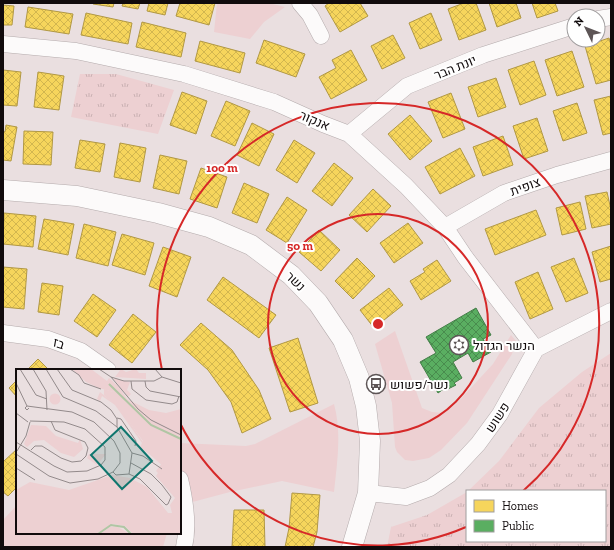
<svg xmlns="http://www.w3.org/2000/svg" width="614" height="550" viewBox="0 0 614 550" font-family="'Zilla Slab',Heebo,serif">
	<defs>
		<pattern id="grass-tufts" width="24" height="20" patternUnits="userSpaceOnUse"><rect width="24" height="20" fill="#edd0d2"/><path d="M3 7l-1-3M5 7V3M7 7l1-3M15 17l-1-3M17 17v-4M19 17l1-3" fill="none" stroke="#cab1b3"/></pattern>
		<pattern id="homes-cross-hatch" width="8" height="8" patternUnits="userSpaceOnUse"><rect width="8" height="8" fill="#f6d55c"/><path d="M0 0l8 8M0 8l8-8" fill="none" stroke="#d2b64f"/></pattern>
		<pattern id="public-cross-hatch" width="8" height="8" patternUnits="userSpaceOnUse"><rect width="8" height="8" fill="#5aae61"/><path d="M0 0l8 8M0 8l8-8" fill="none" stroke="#498c4e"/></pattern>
	</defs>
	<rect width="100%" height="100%" fill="#eadfe0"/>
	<!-- grass -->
	<path fill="url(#grass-tufts)" d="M80,74H116L174,90L158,134L71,117Z
		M611,353V547H387L391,527L427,515L467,492V541H605V491H468L499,461L539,408L582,372Z"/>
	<!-- park -->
	<path fill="#edd0d2" d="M217,3H269L285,7L264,22L250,39L214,32Z
		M395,331L422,408L432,412L443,413L455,405L493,364L511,335L516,341L512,354L467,423L441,450L429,458L413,461L405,460L397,452L395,447L392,403L375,344Z
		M334,404C342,433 337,463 334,492L282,481L230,492L185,504L180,459V443L246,446L255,444Z
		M17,505V533H167L163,547H3V520Z"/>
	<!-- homes -->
	<path fill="url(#homes-cross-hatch)" stroke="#b19844" d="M93,3H114L113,7L93,4Z
		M123,3H140L138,9L122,6Z
		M149,3H168L165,15L147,11Z
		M180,3H215L209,25L176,16Z
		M329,3H360L368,16L340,32L325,6Z
		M464,3H476L486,30L459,40L448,9Z
		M489,3H516L521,18L497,27Z
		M532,3H555L558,11L537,18Z
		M3,5L14,6L12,25H3Z
		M28,7L73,14L69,34L25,27Z
		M86,13L132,23L128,44L81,35Z
		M431,13L442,40L420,49L409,23Z
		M142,22L186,33L181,57L136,47Z
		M393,35L405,58L382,69L371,46Z
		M609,38L611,45V80L596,84L585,46Z
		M264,40L305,54L296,77L256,63Z
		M200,41L245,53L240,73L195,61Z
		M351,50L367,80L331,99L319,77L336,68L332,60Z
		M572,51L584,87L557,96L545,60Z
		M534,61L546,95L520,105L508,70Z
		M3,70L21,72L17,106L3,105Z
		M38,72L64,76L59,110L34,107Z
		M496,78L506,107L478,117L468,87Z
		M182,92L207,101L196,134L170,125Z
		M451,93L465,129L443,138L428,102Z
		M611,96V133L603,135L594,100Z
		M226,101L250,111L235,146L211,136Z
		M577,103L587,133L563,141L553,111Z
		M410,115L432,141L410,160L388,134Z
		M537,118L548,151L524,159L513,126Z
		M252,123L274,134L259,166L237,155Z
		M6,125L17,127L11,161L3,160V131L5,132Z
		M24,131L53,132L51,165L23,164Z
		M503,136L513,165L483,176L473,147Z
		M80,140L105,144L100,172L75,168Z
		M294,140L315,153L297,183L276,170Z
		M120,143L146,148L140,182L114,177Z
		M460,148L475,176L440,194L425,167Z
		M160,155L187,161L179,194L153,188Z
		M334,163L353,178L332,206L312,191Z
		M201,168L227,177L217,208L190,199Z
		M244,183L269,194L257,223L232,213Z
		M373,189L391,206L367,232L349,215Z
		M607,192L611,210V224L592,228L585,196Z
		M287,197L307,210L287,243L266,230Z
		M580,202L586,229L562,235L556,208Z
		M536,210L546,235L495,255L485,229Z
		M4,213L36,216L33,247L3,244Z
		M44,219L74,224L68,255L38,249Z
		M408,223L423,243L394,263L380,243Z
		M84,224L116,232L108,266L76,258Z
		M319,230L340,250L321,271L299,252Z
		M122,234L154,243L145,275L112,265Z
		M611,246V279L600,282L592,252Z
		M163,247L191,257L177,297L149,286Z
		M357,258L375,276L353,299L335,281Z
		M574,258L588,293L566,302L551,267Z
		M437,260L451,281L421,300L410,281L425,272L423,269Z
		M3,267L27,269L24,309L3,307Z
		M538,272L553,309L530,319L515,282Z
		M223,277L276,315L259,338L207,300Z
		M42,283L63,286L59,315L38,312Z
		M389,288L403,305L374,328L360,310Z
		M93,294L116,310L97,337L74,321Z
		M133,314L156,332L132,363L109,345Z
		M201,323L232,350L259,390L271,419L242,433L231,402L208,370L180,345Z
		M298,338L318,403L290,412L269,348Z
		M38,359L49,370H27Z
		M17,380V397L9,388Z
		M17,449V487L8,496L3,492V462Z
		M292,493L320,495L317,532L313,547H285L289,528Z
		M234,510H264L265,547H232Z"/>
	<!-- public -->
	<path fill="url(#public-cross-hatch)" stroke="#447d48" d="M476,308L491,335L483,339L491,352L473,362L468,353L453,362L462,378L454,383L456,385L446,390L445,388L438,393L420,362L436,353L426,337Z"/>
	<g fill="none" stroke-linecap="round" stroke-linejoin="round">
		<defs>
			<path id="minor" d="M300,3L310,15L321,36
				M598,19L611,17
				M3,44L76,51L184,74L274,102L323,124L349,134L406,186L445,227L465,257L536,349
				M349,134L407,86L483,55L574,26
				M445,227L504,193L557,175L611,160
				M3,333L48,339L81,351L108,370
				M180,479C185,500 189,526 184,547
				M368,493L406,497L430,488L449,475L478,444L500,414L536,349L611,311"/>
			<path id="tertiary" d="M3,190L77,196L158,213L209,227L251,245L291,275L318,303L343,340L359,378L366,406L370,441L368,493L352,547"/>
		</defs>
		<!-- minor casing -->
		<use href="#minor" stroke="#b4abac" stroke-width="17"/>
		<!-- tertiary casing -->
		<use href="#tertiary" stroke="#b4abac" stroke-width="21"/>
		<!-- minor -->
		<use href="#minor" stroke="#fcfafa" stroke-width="16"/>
		<!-- tertiary -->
		<use href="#tertiary" stroke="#fcfafa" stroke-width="20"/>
	</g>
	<!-- distance rings -->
	<g fill="none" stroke="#d62828" stroke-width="2">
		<circle cx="378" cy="324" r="110"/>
		<path d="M466 527A221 221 0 0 1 180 423M162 370A221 221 0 1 1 523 491"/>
	</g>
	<!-- icons -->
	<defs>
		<symbol id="synagogue-ring" viewBox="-11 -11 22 22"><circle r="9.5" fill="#fff" stroke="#5d5556" stroke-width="1.5"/><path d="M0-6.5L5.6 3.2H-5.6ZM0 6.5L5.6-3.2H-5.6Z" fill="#5d5556"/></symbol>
		<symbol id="bus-ring" viewBox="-11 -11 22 22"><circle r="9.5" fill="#fff" stroke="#5d5556" stroke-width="1.5"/><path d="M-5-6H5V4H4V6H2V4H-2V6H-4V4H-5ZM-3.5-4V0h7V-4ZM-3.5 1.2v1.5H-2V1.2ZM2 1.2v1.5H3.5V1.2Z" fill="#5d5556"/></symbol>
	</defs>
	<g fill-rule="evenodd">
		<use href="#synagogue-ring" x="448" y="334" width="22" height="22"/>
		<use href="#bus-ring" x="365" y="373" width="22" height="22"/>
	</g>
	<g text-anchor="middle" stroke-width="4" stroke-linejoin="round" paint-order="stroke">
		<!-- street labels -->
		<g font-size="13" fill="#110b0c" stroke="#fff">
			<text transform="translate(455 67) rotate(-22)" y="5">יונת הבר</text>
			<text transform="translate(315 120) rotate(23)" y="5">אנקור</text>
			<text transform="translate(525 186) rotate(-20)" y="5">צופית</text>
			<text transform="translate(296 281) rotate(44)" y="5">נשר</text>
			<text transform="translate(59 343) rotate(19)" y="5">בז</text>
			<text transform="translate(497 417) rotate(-57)" y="5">פשוש</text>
		</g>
		<!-- poi labels -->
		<g font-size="13" fill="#110b0c" stroke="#fff" text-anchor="start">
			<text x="473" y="350">הנשר הגדול</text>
			<text x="390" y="389">נשר/פשוש</text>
		</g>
	</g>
	<!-- overview -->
	<g transform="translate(16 369)">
		<rect width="165" height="165" fill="#eadfe0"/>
		<path d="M105,0L110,3L120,0L123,4H130V10L99,8ZM103,18L111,30L133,41L150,44L165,40V165H117L109,157L97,155L80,165H0V121L14,113L53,121L96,106L114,109L131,118L152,144H156L154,136L159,129L140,107L142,104L140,102L147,93L124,79L127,72L103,39L88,26V20L97,23ZM100,157L114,165H84L94,158Z" fill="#edd0d2"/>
		<path d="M56,0H75L91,12L93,9L103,18L97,23L83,19L70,13ZM97,9L114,13L111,21L115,25L112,28ZM84,23L104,39L129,76L148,94L147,97L125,78L126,74L99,36L86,27L84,32L81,30ZM33.5 30a5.5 5.5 0 1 1 11 0a5.5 5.5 0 1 1-11 0ZM15,56L30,57L40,67L62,74L64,70L67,80L58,88L45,84L28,71L18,72L11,78L8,75ZM73,85H90L81,96L71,89Z" fill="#edd0d2"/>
		<path fill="none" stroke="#b0c6a4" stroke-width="2" d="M93,15L135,56L165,70M82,165L95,156L108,158L115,165"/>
		<path fill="none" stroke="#938a8b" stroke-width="1" d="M4,0L20,26L31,30M17,0L30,22L31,41M30,0L47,28L80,42L101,58L116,84L113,105M41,0L56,21L85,33L95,41L101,50V58M54,0L63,6L68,14L85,20M83,0L95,8L108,12H138L146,8M139,0L146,8L165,14M95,8L122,40L135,51L165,66M115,12L116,20L130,31L156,35L161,33L163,27M129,12L130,18L134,22L165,28M0,14L11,37M0,44L12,53M101,49L105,50L120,72L119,77M0,73L38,97L51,103L71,102L85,96L89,91V78L69,60L48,53L14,52M15,81L19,77H26L45,89L56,93L65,92L70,87L72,79L69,73L39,61L35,52M1,82L10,67L14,53M116,84L127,87L146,100M0,85L33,107L54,114L82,110L97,103L104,94V84L98,72L78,53L56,43L11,37L9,39L11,41L13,39M0,99L19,111M97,103L100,106L113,105L124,110L150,136L152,135L155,128L146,116L135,105L115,94"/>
		<path fill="#0f766e" fill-opacity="0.15" stroke="#0f766e" stroke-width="2" d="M105,58L136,92L106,120L75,86Z"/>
		<rect width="165" height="165" fill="none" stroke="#110b0c" stroke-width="2"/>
	</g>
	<circle cx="378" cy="324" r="6" fill="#d62828" stroke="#fff" stroke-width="2"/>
	<g font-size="12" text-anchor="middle" font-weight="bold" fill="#d62828" stroke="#fff" stroke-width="4" stroke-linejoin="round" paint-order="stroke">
		<text x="222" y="172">100 m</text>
		<text x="300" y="250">50 m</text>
	</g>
	<!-- border -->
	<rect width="614" height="550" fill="none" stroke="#110b0c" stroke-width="8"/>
	<!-- legend -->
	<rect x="466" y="490" width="140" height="52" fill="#ffffff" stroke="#a09d9e"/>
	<rect x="474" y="500" width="20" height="12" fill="#f6d55c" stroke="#a09d9e"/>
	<text x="502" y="510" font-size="12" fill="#110b0c">Homes</text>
	<rect x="474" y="520" width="20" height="12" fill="#5aae61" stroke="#a09d9e"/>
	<text x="502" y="530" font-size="12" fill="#110b0c">Public</text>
	<!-- north arrow -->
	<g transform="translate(586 28) rotate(313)"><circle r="19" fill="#ffffff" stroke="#a09d9e"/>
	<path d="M0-3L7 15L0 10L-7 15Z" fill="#5d5556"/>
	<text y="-6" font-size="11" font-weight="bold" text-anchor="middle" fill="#110b0c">N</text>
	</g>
</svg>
